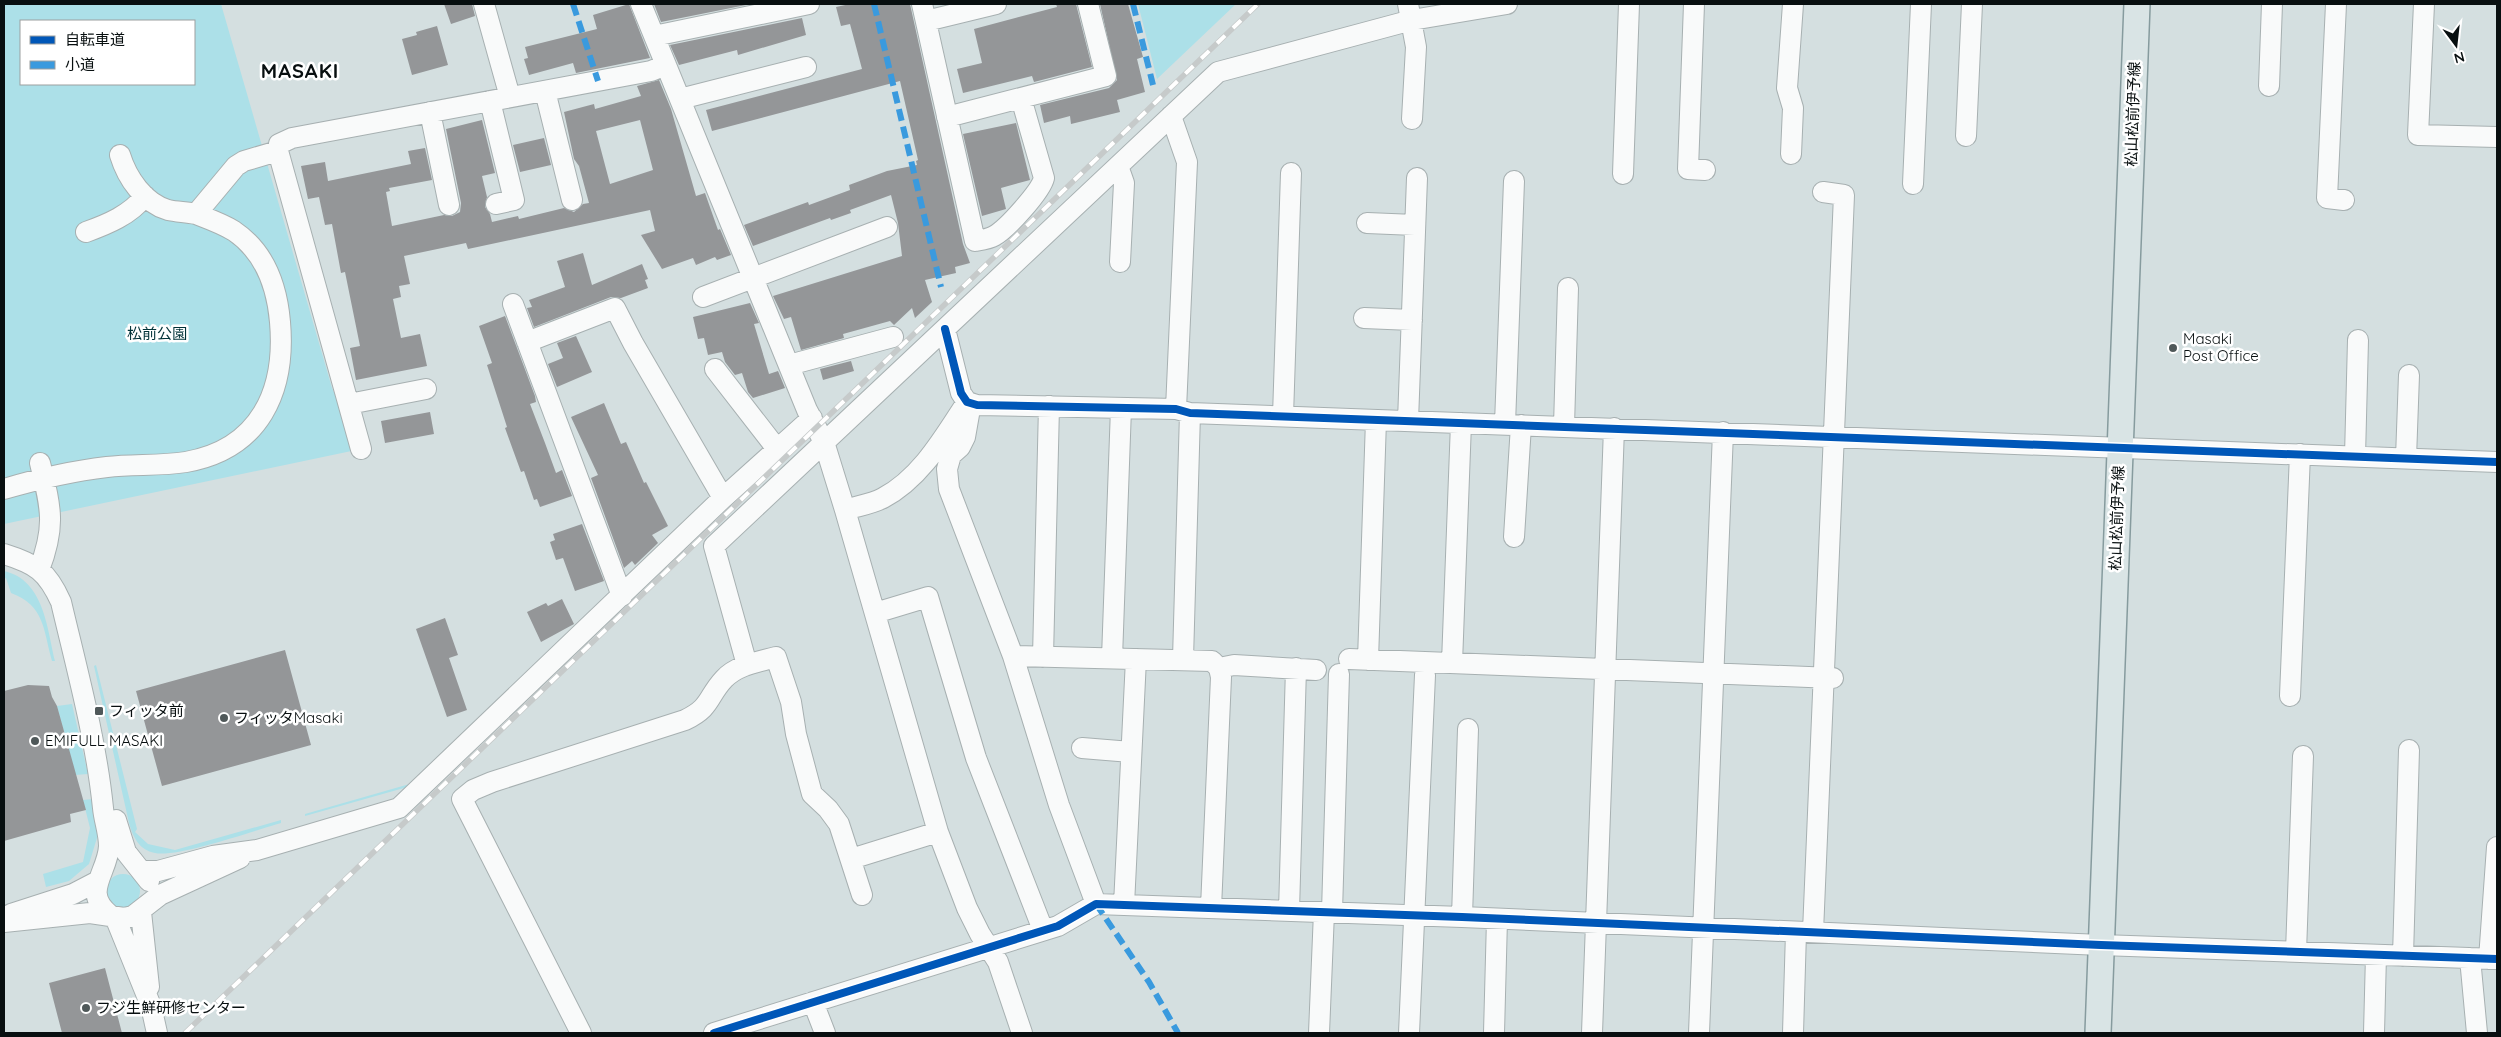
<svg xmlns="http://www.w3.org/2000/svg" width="2501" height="1037" viewBox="0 0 2501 1037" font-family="Quicksand,'Noto Sans JP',sans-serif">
	<rect width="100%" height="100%" fill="#d4dfe0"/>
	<!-- green -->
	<path fill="#ace0e8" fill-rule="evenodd" d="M4,4H221L332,388L361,449L4,524ZM21,21H194V84H21Z
		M1138,4H1236L1157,79Z
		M4,571C44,580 47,628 55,661H52C43,629 45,606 11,593L6,578L4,579Z
		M96,665L137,829L135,832L148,844L175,850L281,820V823C256,830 176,858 155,853C139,850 133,837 129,823L94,666Z
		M72,704L88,774L75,775L57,706Z
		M413,783L411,786L305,816V814Z
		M93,799L100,828L89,864L69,881L46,887L43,874L83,862L90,828L83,800Z
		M106 891a17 17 0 1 1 34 0a17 17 0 1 1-34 0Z"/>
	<!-- building -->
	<path fill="#949698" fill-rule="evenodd" d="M444,4H472L475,16L451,24Z
		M629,4L650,58L576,73L573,63L529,75L524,59L528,58L525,47L597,29L593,15Z
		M654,4H751L661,22Z
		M850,4H910L963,244L970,263L955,267L956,273L925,280L932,302L915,318L912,308L894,325L890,321L843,334L844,338L801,350L791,317L784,319L773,296L902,256L898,223L891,195L850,210L851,213L831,220L830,218L753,246L744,225L808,202L809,205L850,190L849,185L887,171L917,165L916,161L918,160L900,81L712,131L706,110L862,69L850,24L841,26L836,7Z
		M1056,4H1076L1092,67L1034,82L1032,76L963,93L957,69L982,63L974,29L1057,7Z
		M1100,4H1128L1143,57L1137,59L1145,92L1117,100L1120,112L1071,124L1070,116L1044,123L1040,105L1109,88L1117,80Z
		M802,18L806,35L738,55L737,50L679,65L670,45Z
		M437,26L448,65L412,75L402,39L417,35L416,32Z
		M659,80L671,109L696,196L705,193L718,230L720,229L731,255L717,260L715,257L696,265L693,258L662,269L641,235L655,231L650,210L468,249L466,243L404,256L410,284L399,286L401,297L393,299L401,338L420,334L427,366L356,380L350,348L360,346L345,272L341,273L332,224L325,225L319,197L308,199L301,166L325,162L328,181L411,164L408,151L425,148L432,180L389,188L390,191L386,192L392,226L444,215L452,216L460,212L461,203L446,129L482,120L495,173L482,176L487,197L485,207L490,214L492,222L518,216L519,219L564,208L574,212L583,204L589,203L579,166L574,159L564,112L594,104L595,109L641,96L637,86ZM640,120L653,170L610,184L596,131Z
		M1016,123L1030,180L1001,188L1006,209L982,216L963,134Z
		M544,138L551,165L520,172L513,145Z
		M583,253L592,285L642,264L648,279L645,280L648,288L621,298L611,297L534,327L527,308L532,307L529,300L565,287L557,261Z
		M750,303L759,323L754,324L769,374L778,371L785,388L753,398L748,392L742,373L735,375L725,362L722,352L708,355L704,338L698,339L693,317Z
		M505,316L535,396L536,402L530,404L545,443L556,473L562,470L572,496L540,507L537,499L534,500L524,471L521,472L505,428L507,427L487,365L492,363L479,326Z
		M576,336L592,372L557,387L548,364L563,358L557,343Z
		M851,361L854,371L823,380L820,369Z
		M604,403L621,444L626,442L644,483L646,482L668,526L652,535L658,543L635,565L632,561L624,568L591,478L598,475L571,417Z
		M430,412L434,434L385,443L381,421Z
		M582,524L604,581L575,591L563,558L556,560L550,542L555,540L553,534Z
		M562,599L574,624L541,642L527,612L546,603L548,606Z
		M445,618L458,655L449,658L467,710L447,717L416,629Z
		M285,650L311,745L162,786L136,691Z
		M28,685L49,686L52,697L57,706L86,810L70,814L71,822L4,841V691Z
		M105,968L122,1033H62L49,983Z"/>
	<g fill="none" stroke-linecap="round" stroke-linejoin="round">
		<defs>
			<path id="minor" d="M484,4L510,97
				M641,4L807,410L824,442L845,510L938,832L967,908L980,934L998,962L1022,1033
				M922,4L975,241C981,240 989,239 994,236C1007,229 1041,191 1044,178L1021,98
				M1408,4L1416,47L1412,119
				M1694,4L1688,169L1705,170
				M2336,4L2327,198L2344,200
				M2424,4L2418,135L2497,137
				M926,21L996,4
				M654,36L809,4
				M2269,86L2272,4
				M545,91L572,200
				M680,99L806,67
				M490,101L514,200L496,204
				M430,112L449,205
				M1171,116L1187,162L1176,409
				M947,117L1106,76L1088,4
				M1966,136L1972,4
				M1791,154L1793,108L1787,88L1793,4
				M120,155C127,178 144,203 168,210C177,212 187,212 196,214
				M1118,166L1124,183L1120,262
				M1623,174L1629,4
				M1913,184L1921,4
				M1367,223L1415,225
				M86,232C108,224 130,215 145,196
				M703,297L887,227
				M513,304L622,596
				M1364,318L1412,320
				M945,329L961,393L967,402L977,405L1176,409L1190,413L2497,462
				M527,342L615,308L633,343L723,498
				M789,365L893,337
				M715,369L777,449
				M971,403L965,437L960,447L951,455L947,469L949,489L1013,656L1059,805L1096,904
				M349,404L426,389
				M1283,416L1291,173
				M1408,421L1417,178
				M1505,424L1514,181
				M1564,426L1568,288
				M361,449L278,151L279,144L292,138L651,71L666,65
				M2355,456L2358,340
				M2406,458L2409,375
				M4,489C38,479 72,471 107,467C133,464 160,466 186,462C260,449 286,391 280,322C277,287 265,252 234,231C223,224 209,219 196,214L236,166L244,161L278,151
				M845,510C857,506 872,504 883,498C921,478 944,437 967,402
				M1514,537L1521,425
				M4,554C36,564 47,571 61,602C77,670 96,739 103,808C104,820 109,833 109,846C108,873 81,892 110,915
				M39,570C56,526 51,508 40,463
				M875,613L928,597L976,758L1043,930
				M1013,656L1212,661L1219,668L1221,677L1211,908
				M1043,657L1049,406
				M1112,658L1121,408
				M1183,659L1190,413
				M1349,659L1833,678
				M1368,660L1376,420
				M1452,663L1461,423
				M747,665L714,546L1218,72L1412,20L1507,4
				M1219,668L1234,665L1316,670
				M2290,696L2300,454
				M1082,748L1131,752
				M116,820L126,852L149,881
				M851,859L938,832
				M143,871H158L213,856L257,850L399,808L723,498L812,418
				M1124,905L1136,659
				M1289,911L1296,668
				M141,912L149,987
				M1332,912L1339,674
				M11,914L73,894L98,881
				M115,917L151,1006L157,1033
				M1462,917L1468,729
				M4,922L90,913L124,918L133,916L160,895L240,858
				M1813,932L1844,195L1823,192
				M2296,952L2303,756
				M2403,956L2409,750
				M2470,958L2477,1033
				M2489,959L2497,847
				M813,1002L825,1033
				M581,1033L462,799L473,790L492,782L685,720C712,707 707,697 724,679C737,665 758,662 776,657L791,702L796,734L812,794L828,809L839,824L862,895
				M714,1033L1058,926L1096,904L1462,917L2101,945L2497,959
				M1319,1033L1324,912
				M1409,1033L1425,675
				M1494,1033L1497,919
				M1592,1033L1614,428
				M1699,1033L1723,432
				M1793,1033L1796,932
				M2374,1033L2376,955"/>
			<path id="major" d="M2098,1033L2137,4"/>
		</defs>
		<!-- minor casing -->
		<use href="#minor" stroke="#a7b0b1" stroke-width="22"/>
		<!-- major casing -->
		<use href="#major" stroke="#869b9e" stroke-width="28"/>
		<!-- minor -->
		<use href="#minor" stroke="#f9fafa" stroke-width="20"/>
		<!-- major -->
		<use href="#major" stroke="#d9e4e5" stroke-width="25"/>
		<defs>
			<path id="rail" d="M185,1033L1258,4"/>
		</defs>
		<!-- rail casing -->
		<use href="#rail" stroke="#c6caca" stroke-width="5.5"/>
		<!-- rail -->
		<use href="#rail" stroke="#fff" stroke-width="4" stroke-dasharray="11" stroke-linecap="butt"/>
		<!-- quiet -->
		<path stroke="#3a9ade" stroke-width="6" stroke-dasharray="12 6" stroke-linecap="butt" d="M573,4L598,81
			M874,4L941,287
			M1133,4L1153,85
			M1096,904L1149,982L1178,1033"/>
		<defs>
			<path id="cycleway" d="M945,329L961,393L967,402L977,405L1176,409L1190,413L2497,462
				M714,1033L1058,926L1096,904L1462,917L2101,945L2497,959"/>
		</defs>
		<!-- cycleway casing -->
		<use href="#cycleway" stroke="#fff" stroke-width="11"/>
		<!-- cycleway -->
		<use href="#cycleway" stroke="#0057b8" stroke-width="8"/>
	</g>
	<!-- markers -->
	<g fill="#4f5859" stroke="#fff" stroke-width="2">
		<circle cx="2173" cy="348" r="5"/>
		<rect x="94" y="706" width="10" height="10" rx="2.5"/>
		<circle cx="224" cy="718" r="5"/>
		<circle cx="35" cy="741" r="5"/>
		<circle cx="86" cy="1008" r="5"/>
	</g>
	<g text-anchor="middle" stroke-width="5" stroke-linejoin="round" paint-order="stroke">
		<!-- street labels -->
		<g font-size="15" fill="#080f10" stroke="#fff">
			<text transform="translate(2133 114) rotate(-88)" y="5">松山松前伊予線</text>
			<text transform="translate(2117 518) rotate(-88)" y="5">松山松前伊予線</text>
		</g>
		<!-- park labels -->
		<g font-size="15" fill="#003137" stroke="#fff">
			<text x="157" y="339">松前公園</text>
		</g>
		<!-- poi labels -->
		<g font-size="15" fill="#080f10" stroke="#fff" text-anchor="start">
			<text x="2183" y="344">Masaki<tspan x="2183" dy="17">Post Office</tspan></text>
			<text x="109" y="716">フィッタ前</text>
			<text x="234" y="723">フィッタMasaki</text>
			<text x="45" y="746">EMIFULL MASAKI</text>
			<text x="96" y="1013">フジ生鮮研修センター</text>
		</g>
		<!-- district labels -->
		<g font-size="20" font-weight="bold" letter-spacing="1" fill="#080f10" stroke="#fff">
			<text x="300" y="78">MASAKI</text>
		</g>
	</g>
	<!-- border -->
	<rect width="2501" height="1037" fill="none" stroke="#080f10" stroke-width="10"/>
	<!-- legend -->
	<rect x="20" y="20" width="175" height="65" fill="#ffffff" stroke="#9c9f9f"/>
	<rect x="30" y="36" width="25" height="8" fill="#0057b8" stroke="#9c9f9f"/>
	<text x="65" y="45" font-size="15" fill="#080f10">自転車道</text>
	<rect x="30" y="61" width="25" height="8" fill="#3a9ade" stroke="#9c9f9f"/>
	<text x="65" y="70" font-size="15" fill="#080f10">小道</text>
	<!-- north arrow -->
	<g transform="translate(2456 45) rotate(165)" stroke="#ffffff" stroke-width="4" paint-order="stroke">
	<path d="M0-4L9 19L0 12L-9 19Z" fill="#080f10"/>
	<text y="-8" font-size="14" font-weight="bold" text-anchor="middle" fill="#080f10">N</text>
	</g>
</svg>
